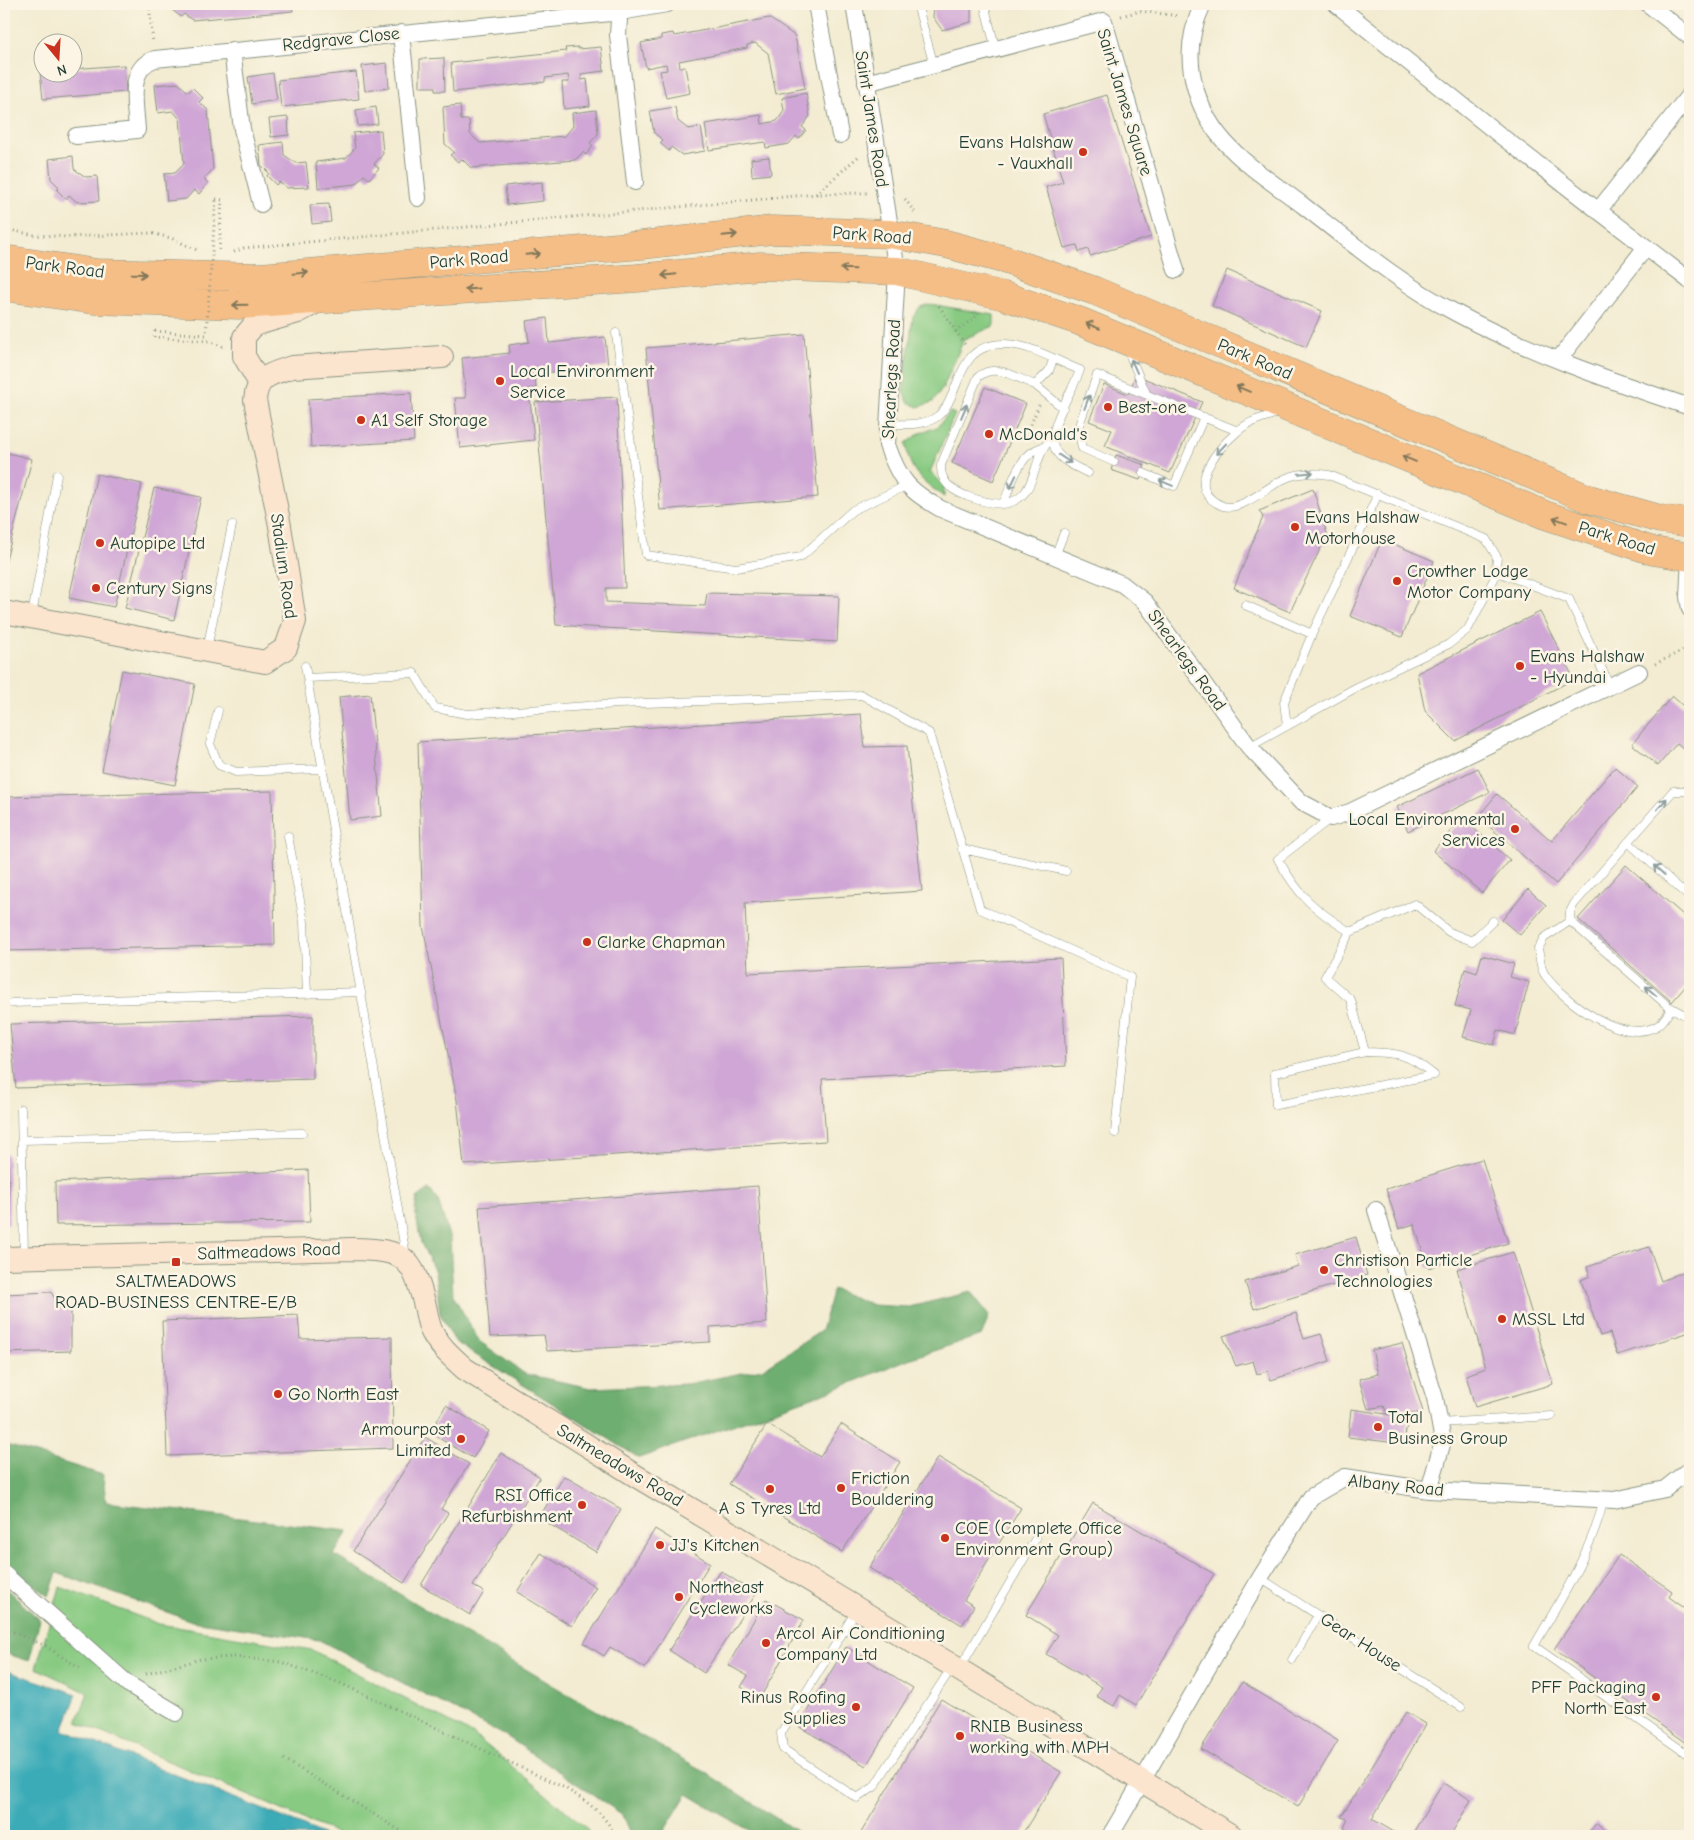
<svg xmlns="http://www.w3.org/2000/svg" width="1694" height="1840" viewBox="0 0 1694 1840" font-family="'Comic Neue',sans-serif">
	<rect width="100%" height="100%" fill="#fcf5e5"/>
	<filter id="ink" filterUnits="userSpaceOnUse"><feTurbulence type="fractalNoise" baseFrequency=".02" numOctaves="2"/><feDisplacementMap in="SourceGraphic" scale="10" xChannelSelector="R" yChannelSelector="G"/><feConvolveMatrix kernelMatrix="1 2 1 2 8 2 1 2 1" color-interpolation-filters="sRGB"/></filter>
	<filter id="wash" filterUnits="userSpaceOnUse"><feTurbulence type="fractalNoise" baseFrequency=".0096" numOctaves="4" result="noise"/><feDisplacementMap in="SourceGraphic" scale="20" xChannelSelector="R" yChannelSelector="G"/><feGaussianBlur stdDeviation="1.12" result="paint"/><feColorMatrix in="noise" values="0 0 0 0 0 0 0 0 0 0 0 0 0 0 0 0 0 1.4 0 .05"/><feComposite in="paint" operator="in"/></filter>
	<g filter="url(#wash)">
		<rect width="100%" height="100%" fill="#f3ecd2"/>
		<!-- green -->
		<path fill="#88ca82" stroke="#54845b" d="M930,304L994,315V326L964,339L943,388L933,402L918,407L908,402L903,392L913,317L920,307Z
			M950,412L955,414L930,472L944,485V497C922,480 909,473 906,443L920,433L937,427Z
			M60,1587L159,1624L312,1650L474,1735L583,1825L592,1836H343L77,1722L88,1693L36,1668Z"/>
		<!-- forest -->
		<path fill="#6eae70" stroke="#467652" d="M429,1189L438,1200L450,1239L453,1295L479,1341L525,1374L591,1388L687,1384L762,1369L821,1331L833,1289L873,1305L909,1307L971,1292L989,1315L982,1335L906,1360L841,1387L639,1458L455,1342L440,1314L435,1272L421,1243L415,1210L417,1198Z
			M4,1444L103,1475L106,1502L348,1531L334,1555L564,1692L700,1769L804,1836H759L687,1794L661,1836H632L623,1815L506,1736L319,1640L192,1621L57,1573L49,1596L4,1563Z
			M4,1587L40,1620L29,1661L4,1653Z"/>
		<!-- water -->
		<path fill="#3aabb7" stroke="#2c7476" d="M4,1670L77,1694L63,1730L302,1825L324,1836H4Z"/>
		<g id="blocks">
			<!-- building -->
			<path fill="#cfa6d5" d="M173,4H292L293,11L192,20L184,14L181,17L171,9L174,5Z
				M297,4H319V5L298,7Z
				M934,4H969L971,8V22L942,30L933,17Z
				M769,18L795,36L805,88L776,94L768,53L755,43L747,45V48L679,61L680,67H685L690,93L666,98L660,71L667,70L666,64L646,68L641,43L661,39V35L673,33L674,36Z
				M578,47V49L601,47L604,71L581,74L582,80L587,79L590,106L564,109L562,82H569L568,75L545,78V82L453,92L451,63L566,51L565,48Z
				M444,58L445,91H435V87H420V59Z
				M387,63L389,88L365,91L362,66Z
				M124,65L126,92L43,99L40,72H72V69Z
				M356,72L359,99L281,107L278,80Z
				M273,73L277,100L252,104L248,77Z
				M178,83L188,92L193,88L203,98L199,102L208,110L213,169L204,179L208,183L199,194L194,190L186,199L167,201L164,174L175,173L184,164L180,119L173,111L158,113L155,85Z
				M806,93L810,116L802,127L806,130L799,139L796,136L789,144L766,148L765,142L709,150L705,124L761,115L762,124L777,121L784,111L782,98Z
				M1107,95L1151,237L1090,256L1088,249L1079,252L1077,245L1064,248L1046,187L1063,182L1043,114Z
				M460,105L461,120H469L470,134L480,143L565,136L573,126L572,113L596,110L598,134L590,143L593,146L586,155L583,152L575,160L471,168L462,159L458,162L450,155L454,152L445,144L443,107Z
				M376,107L378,124L358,126L356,110Z
				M675,107L678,121L688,129L701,127L705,151L682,155L671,147L669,151L660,143L663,140L654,133L650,111Z
				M288,117L289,135L271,137L269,119Z
				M381,130L383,154L374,164L379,168L369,179L364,175L356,184L318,188L316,162L346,158L355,148L353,133Z
				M283,142L284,155L296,163L306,162L309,187L287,188L279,182L276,185L267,176L269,173L261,165L259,145Z
				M73,156L74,169L86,177L97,176L99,201L77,202L69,195L66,199L57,190L59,187L51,179L49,159Z
				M769,157L771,174L752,176L751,159Z
				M542,182L543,201L507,205L505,186Z
				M329,204L331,222L312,224L310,205Z
				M1227,270L1322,311L1306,347L1212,306Z
				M547,318L549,343L605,337L608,366L535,374L536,388L529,389L534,440L460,448L455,398H466L462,358L510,353L509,345L529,342L526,321Z
				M804,334L818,497L660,510L646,348Z
				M1136,375L1202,402L1170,473L1105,446L1112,430L1089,421L1104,384L1128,394Z
				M985,387L1026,404L993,481L952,463Z
				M411,393L414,441L311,447L308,399Z
				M617,397L625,588H606V602L705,606L707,593L839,596L837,642L556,625L535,402Z
				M4,452L32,459L4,568Z
				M1116,455L1145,465L1140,480L1111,470Z
				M97,474L142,484L114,607L69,598Z
				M154,488L201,497L174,620L125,608Z
				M1313,489L1330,543L1322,545L1290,612L1234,588L1263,517L1259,511Z
				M1382,539L1434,561L1402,637L1350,616Z
				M1540,612L1574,679L1455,741L1425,711L1417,673Z
				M122,670L195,684L175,785L102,771Z
				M370,694L382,816L350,820L339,697Z
				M1672,696L1690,712V754L1677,743L1658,766L1632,744Z
				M861,714L865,747L907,746L922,891L745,903L748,973L1061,958L1066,1066L822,1079L826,1141L464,1165L457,1100L423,926L418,742Z
				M1615,767L1638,787L1556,884L1478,817L1497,794L1552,841Z
				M1478,768L1490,792L1408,831L1397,807Z
				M272,791L275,945L4,951V797Z
				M1462,818L1510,860L1482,893L1433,851Z
				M1626,865L1690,921V981L1672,1002L1578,919Z
				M1528,889L1546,905L1520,935L1502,920Z
				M1482,955L1514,964L1510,977L1529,982L1515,1035L1498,1030L1494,1045L1463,1037L1471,1010L1455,1006L1465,969L1477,973Z
				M313,1016V1079L16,1088L10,1024Z
				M4,1154H8L9,1224H4Z
				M1482,1159L1508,1243L1428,1268L1414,1224L1399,1229L1386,1189Z
				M308,1170L310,1222L56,1225L55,1182Z
				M758,1186L767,1323L710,1327V1342L547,1351L544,1335L490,1337L479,1207Z
				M1356,1237L1367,1275L1254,1309L1245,1282L1298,1266L1295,1255Z
				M1649,1247L1661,1281L1690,1269V1332L1617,1355L1610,1333L1600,1336L1581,1280L1590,1276L1587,1267Z
				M1513,1252L1553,1384L1475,1407L1466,1375L1486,1368L1457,1269Z
				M51,1292L61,1309H71V1351L4,1353V1294Z
				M1296,1313L1304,1339L1321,1334L1330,1361L1271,1380L1268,1371L1257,1374L1253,1361L1236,1366L1223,1336Z
				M298,1315L300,1339L392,1337L393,1448L167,1456L162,1321Z
				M1402,1343L1423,1412L1407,1415L1387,1413L1384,1406L1368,1409L1359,1379L1378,1374L1372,1350Z
				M446,1405L489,1431L473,1458L430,1433Z
				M1351,1409L1408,1417L1404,1444L1348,1437Z
				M767,1424L820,1457L841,1424L900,1462L842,1552L729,1484Z
				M425,1437L469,1464L441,1509L448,1513L404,1583L353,1551Z
				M501,1453L540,1477L473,1586L484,1592L470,1615L421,1585Z
				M938,1457L1021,1508L964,1600L974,1606L962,1625L869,1568Z
				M564,1476L621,1509L596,1552L539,1518Z
				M1093,1503L1214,1574L1136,1705L1120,1695L1114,1706L1096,1696L1102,1687L1046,1654L1058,1635L1026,1615Z
				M655,1529L710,1563L645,1668L610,1647L604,1656L584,1643Z
				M541,1553L596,1587L572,1626L517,1592Z
				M1619,1555L1672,1591L1669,1597L1690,1612V1746L1554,1649Z
				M721,1571L756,1594L704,1673L669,1650Z
				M766,1599L804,1620L760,1698L741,1687L748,1676L728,1665Z
				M846,1647L913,1688L866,1766L798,1726Z
				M1242,1682L1338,1741L1298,1807L1201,1749Z
				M941,1699L1061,1772L1021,1836H859Z
				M1406,1712L1426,1724L1372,1819L1401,1836H1352L1353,1833L1344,1828L1348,1819L1341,1817Z
				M1443,1783L1471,1800L1450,1836H1411Z
				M1597,1823L1611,1836H1585Z"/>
		</g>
	</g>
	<g filter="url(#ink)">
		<use href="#blocks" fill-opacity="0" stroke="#899483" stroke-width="1"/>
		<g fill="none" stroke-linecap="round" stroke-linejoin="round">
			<defs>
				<path id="lane" d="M917,4L934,66
					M984,4L996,50
					M616,333L646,555L736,568L801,557L853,510L908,485
					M1127,349L1146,393
					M1035,385L1063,408
					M886,424C901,424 922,426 935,418C963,400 952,344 1004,344C1029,344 1057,361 1080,370C1073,392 1041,435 1058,454C1065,463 1078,468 1088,473
					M1042,447C1018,455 1013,482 1003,504C986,503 949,495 943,477C941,474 941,469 941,465L978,377C996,362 1016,378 1035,385L1049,371L1053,360
					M1114,462L1082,448L1078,428L1097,375L1238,431
					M1143,473L1174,486L1204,417
					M1003,504C1040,499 1029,459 1052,438
					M1055,556L1064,533
					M1495,571L1569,599L1610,686
					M1245,605L1312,634
					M32,615L57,475
					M207,649L232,525
					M305,666L406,1256
					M307,678L414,673L435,708L467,714L618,704L862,695L929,733L980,909L1130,977L1115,1133
					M218,711L210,744L219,765L236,772L322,769
					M1287,726L1284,702L1312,634L1378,494
					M1249,747L1357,687L1449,644L1468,629L1495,577L1497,557L1486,539L1329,475C1314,473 1299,472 1284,479C1269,486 1240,512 1223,506C1181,490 1218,448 1238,431C1249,421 1264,417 1279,413
					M1690,791H1673L1574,904L1570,912V921L1668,1006L1690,1018
					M1331,818L1278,859C1299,897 1314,909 1350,932L1325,977L1351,1000L1365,1052
					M288,836L304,922L307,994
					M1628,842L1690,898
					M962,849L1066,871
					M1570,921L1544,938L1538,949C1540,957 1540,969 1545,975C1564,1002 1623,1045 1657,1026C1663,1023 1668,1013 1672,1008
					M1350,932L1415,904L1449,932L1472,941L1493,921
					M12,1003L361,992
					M1365,1052C1399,1053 1407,1053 1434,1075L1276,1105L1275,1073Z
					M21,1109L24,1255
					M22,1140L302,1133
					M1439,1423L1552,1416
					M1604,1499C1591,1553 1561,1599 1534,1646L1690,1756
					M1260,1578L1461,1707
					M856,1611L781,1733L783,1749L857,1798L874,1787L952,1667
					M1292,1660L1318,1615
					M960,1668L1036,1538"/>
				<path id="street" d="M620,4L618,35L635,182
					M816,4L840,135
					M854,4L897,271L887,445C900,481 908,490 941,509L1122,584L1145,602L1249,747L1301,802L1331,818L1350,812L1639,672
					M1203,4C1193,25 1188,50 1192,73C1203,142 1254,168 1305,207C1354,245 1401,284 1456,313C1530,353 1611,381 1690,407
					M1336,4L1501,136L1690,281
					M1648,4L1690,37
					M401,33L418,198
					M232,50L242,129L261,204
					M866,83L1104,21L1176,270
					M76,136L137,130C136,106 126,68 155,59L620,12L667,4
					M1598,211L1690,94
					M1559,359L1646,247
					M1690,557L1688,597L1690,609
					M1376,1210L1435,1398L1443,1441L1429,1490
					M4,1574L128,1684L176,1713
					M1110,1836L1260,1578L1311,1497L1345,1477L1429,1490L1614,1500L1665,1489L1690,1469"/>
				<path id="secondary" d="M259,382L244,356V337L254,325L298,312L313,304
					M4,612L265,662L286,648L295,621L280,526L255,400C257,375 272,374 292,367L442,357
					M4,1258L352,1249C404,1250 412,1255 425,1306C427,1314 428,1325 432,1332C440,1347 452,1357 465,1369L636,1476L953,1666L1232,1836"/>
				<path id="highway" d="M4,259L97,273L260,277L642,245L772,230L890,234L946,244L1006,260L1095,291L1589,499L1660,519L1690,523
					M4,287L94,300L239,305L637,278L760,266L897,271L1004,296L1079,321L1545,515L1653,551L1690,557"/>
			</defs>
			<!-- lane casing -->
			<use href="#lane" stroke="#899483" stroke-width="9"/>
			<!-- street casing -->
			<use href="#street" stroke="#899483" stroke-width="18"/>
			<!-- secondary casing -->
			<use href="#secondary" stroke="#899483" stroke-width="24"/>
			<!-- highway casing -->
			<use href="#highway" stroke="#899483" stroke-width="29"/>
			<!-- path -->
			<path stroke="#899483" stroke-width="3" stroke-dasharray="1 4" stroke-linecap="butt" d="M149,4L153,43
				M1121,16L1140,11L1179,16
				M816,194L860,155
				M216,199L222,200L219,253
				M905,199L916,214
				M4,229L35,235L69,237L151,233L171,238L199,251
				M234,252L244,248L816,194L867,193
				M939,306L966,346
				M155,331L154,337L208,341L224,347
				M955,332L978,315
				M1035,437L1029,429L1039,405
				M1655,664L1690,647
				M4,1628L46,1646L82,1670
				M146,1674L201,1659L234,1657L281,1662L340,1683L565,1788C586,1801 605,1813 615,1836
				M284,1759L409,1836"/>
			<!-- lane -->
			<use href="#lane" stroke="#fff" stroke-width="8"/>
			<!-- street -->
			<use href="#street" stroke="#fff" stroke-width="16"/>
			<!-- secondary -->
			<use href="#secondary" stroke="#fbe5cf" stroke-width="22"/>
			<!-- highway -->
			<use href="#highway" stroke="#f6be87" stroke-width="28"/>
			<!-- path-bridge -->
			<path stroke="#899483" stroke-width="3" stroke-dasharray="1 4" stroke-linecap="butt" d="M155,331L206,335L216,199"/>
		</g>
		<!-- one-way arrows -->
		<defs><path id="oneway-shaft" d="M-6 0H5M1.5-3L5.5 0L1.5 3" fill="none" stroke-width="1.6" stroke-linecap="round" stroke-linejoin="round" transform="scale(1.25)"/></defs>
		<g stroke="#807759">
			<use href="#oneway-shaft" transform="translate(730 235) rotate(-6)"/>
			<use href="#oneway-shaft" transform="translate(533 254) rotate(-5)"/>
			<use href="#oneway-shaft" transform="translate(848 269) rotate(-178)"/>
			<use href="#oneway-shaft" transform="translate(301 273) rotate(-5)"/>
			<use href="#oneway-shaft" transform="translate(139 274) rotate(1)"/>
			<use href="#oneway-shaft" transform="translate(669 275) rotate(174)"/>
			<use href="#oneway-shaft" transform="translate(472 289) rotate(176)"/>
			<use href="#oneway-shaft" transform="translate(240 305) rotate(179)"/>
			<use href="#oneway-shaft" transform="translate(1093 326) rotate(-158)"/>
			<use href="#oneway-shaft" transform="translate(1243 389) rotate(-157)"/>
			<use href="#oneway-shaft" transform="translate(1409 459) rotate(-158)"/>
			<use href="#oneway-shaft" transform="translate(1560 520) rotate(-160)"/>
		</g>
		<g stroke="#8f9e9a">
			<use href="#oneway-shaft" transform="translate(1134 366) rotate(-114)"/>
			<use href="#oneway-shaft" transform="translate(1087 402) rotate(-69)"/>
			<use href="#oneway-shaft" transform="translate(964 411) rotate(-67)"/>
			<use href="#oneway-shaft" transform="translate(1221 449) rotate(133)"/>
			<use href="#oneway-shaft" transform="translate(1065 459) rotate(34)"/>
			<use href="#oneway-shaft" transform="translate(1306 473) rotate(-5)"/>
			<use href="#oneway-shaft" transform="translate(1013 482) rotate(115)"/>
			<use href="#oneway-shaft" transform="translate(1166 483) rotate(-157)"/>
			<use href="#oneway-shaft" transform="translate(1662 804) rotate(-49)"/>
			<use href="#oneway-shaft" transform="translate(1659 870) rotate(-138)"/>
			<use href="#oneway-shaft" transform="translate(1651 991) rotate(-139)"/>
		</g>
	</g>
	<!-- markers -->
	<g fill="#c8321e" stroke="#fcf5e5" stroke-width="2">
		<circle cx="1083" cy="152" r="5"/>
		<circle cx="500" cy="381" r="5"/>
		<circle cx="1108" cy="407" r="5"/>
		<circle cx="361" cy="420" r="5"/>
		<circle cx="989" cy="434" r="5"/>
		<circle cx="1295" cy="527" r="5"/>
		<circle cx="100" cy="543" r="5"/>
		<circle cx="1397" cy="581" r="5"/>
		<circle cx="96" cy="588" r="5"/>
		<circle cx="1520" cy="666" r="5"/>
		<circle cx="1515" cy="829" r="5"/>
		<circle cx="587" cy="942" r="5"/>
		<rect x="171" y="1257" width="10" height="10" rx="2.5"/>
		<circle cx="1324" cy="1270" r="5"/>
		<circle cx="1502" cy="1319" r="5"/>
		<circle cx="278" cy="1394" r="5"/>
		<circle cx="1378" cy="1427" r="5"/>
		<circle cx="461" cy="1439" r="5"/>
		<circle cx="841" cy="1488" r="5"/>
		<circle cx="770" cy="1489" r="5"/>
		<circle cx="582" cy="1505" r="5"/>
		<circle cx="945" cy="1538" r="5"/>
		<circle cx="660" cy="1545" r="5"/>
		<circle cx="679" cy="1597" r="5"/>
		<circle cx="766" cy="1643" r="5"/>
		<circle cx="1656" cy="1697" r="5"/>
		<circle cx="856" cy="1707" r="5"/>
		<circle cx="960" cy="1736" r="5"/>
	</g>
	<g text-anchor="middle" stroke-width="5" stroke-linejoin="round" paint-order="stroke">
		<!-- street labels -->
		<g font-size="18" fill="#1f3d34" stroke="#fcf5e5">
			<text transform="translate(341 39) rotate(-6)" y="6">Redgrave Close</text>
			<text transform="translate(1125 102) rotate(73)" y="6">Saint James Square</text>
			<text transform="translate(872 119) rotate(81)" y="6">Saint James Road</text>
			<text transform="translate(872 235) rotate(4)" y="6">Park Road</text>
			<text transform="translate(469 259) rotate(-5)" y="6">Park Road</text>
			<text transform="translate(65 267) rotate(7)" y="6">Park Road</text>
			<text transform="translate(1255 359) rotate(23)" y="6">Park Road</text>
			<text transform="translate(891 379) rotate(-87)" y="6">Shearlegs Road</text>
			<text transform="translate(1617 538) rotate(17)" y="6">Park Road</text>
			<text transform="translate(284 566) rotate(82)" y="6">Stadium Road</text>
			<text transform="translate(1187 660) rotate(54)" y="6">Shearlegs Road</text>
			<text transform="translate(269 1251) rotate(-2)" y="6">Saltmeadows Road</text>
			<text transform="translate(620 1465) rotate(31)" y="6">Saltmeadows Road</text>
			<text transform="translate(1396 1485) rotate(6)" y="6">Albany Road</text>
			<text transform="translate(1361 1642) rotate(33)" y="6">Gear House</text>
		</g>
		<!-- poi labels -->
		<g font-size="18" fill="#1f3d34" stroke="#fcf5e5" text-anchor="start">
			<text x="1073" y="148" text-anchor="end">Evans Halshaw<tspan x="1073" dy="21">- Vauxhall</tspan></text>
			<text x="510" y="377">Local Environment<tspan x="510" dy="21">Service</tspan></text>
			<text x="1118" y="413">Best-one</text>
			<text x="371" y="426">A1 Self Storage</text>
			<text x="999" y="440">McDonald's</text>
			<text x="1305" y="523">Evans Halshaw<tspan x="1305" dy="21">Motorhouse</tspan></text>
			<text x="110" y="549">Autopipe Ltd</text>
			<text x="1407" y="577">Crowther Lodge<tspan x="1407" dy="21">Motor Company</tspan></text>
			<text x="106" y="594">Century Signs</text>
			<text x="1530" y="662">Evans Halshaw<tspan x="1530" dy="21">- Hyundai</tspan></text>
			<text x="1505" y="825" text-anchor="end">Local Environmental<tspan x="1505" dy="21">Services</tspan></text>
			<text x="597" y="948">Clarke Chapman</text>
			<text x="1334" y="1266">Christison Particle<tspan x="1334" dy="21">Technologies</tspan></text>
			<text x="176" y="1287" text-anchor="middle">SALTMEADOWS<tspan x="176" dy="21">ROAD-BUSINESS CENTRE-E/B</tspan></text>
			<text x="1512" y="1325">MSSL Ltd</text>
			<text x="288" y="1400">Go North East</text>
			<text x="1388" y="1423">Total<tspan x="1388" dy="21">Business Group</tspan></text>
			<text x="451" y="1435" text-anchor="end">Armourpost<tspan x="451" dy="21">Limited</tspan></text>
			<text x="851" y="1484">Friction<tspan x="851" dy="21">Bouldering</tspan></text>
			<text x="572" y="1501" text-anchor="end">RSI Office<tspan x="572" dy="21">Refurbishment</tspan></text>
			<text x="770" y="1514" text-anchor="middle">A S Tyres Ltd</text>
			<text x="955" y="1534">COE (Complete Office<tspan x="955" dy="21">Environment Group)</tspan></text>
			<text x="670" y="1551">JJ's Kitchen</text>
			<text x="689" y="1593">Northeast<tspan x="689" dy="21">Cycleworks</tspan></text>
			<text x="776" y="1639">Arcol Air Conditioning<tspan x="776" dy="21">Company Ltd</tspan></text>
			<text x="1646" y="1693" text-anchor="end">PFF Packaging<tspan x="1646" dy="21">North East</tspan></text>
			<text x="846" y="1703" text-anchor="end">Rinus Roofing<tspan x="846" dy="21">Supplies</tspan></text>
			<text x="970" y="1732">RNIB Business<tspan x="970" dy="21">working with MPH</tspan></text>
		</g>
	</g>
	<!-- margin -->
	<rect width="1694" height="1840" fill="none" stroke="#fcf5e5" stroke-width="20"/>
	<!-- north arrow -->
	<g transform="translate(58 58) rotate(162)"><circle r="24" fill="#fcf5e5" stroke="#a4ab9e"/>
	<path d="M0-4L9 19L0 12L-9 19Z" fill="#c8321e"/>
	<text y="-8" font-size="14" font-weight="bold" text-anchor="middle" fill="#1f3d34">N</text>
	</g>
</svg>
